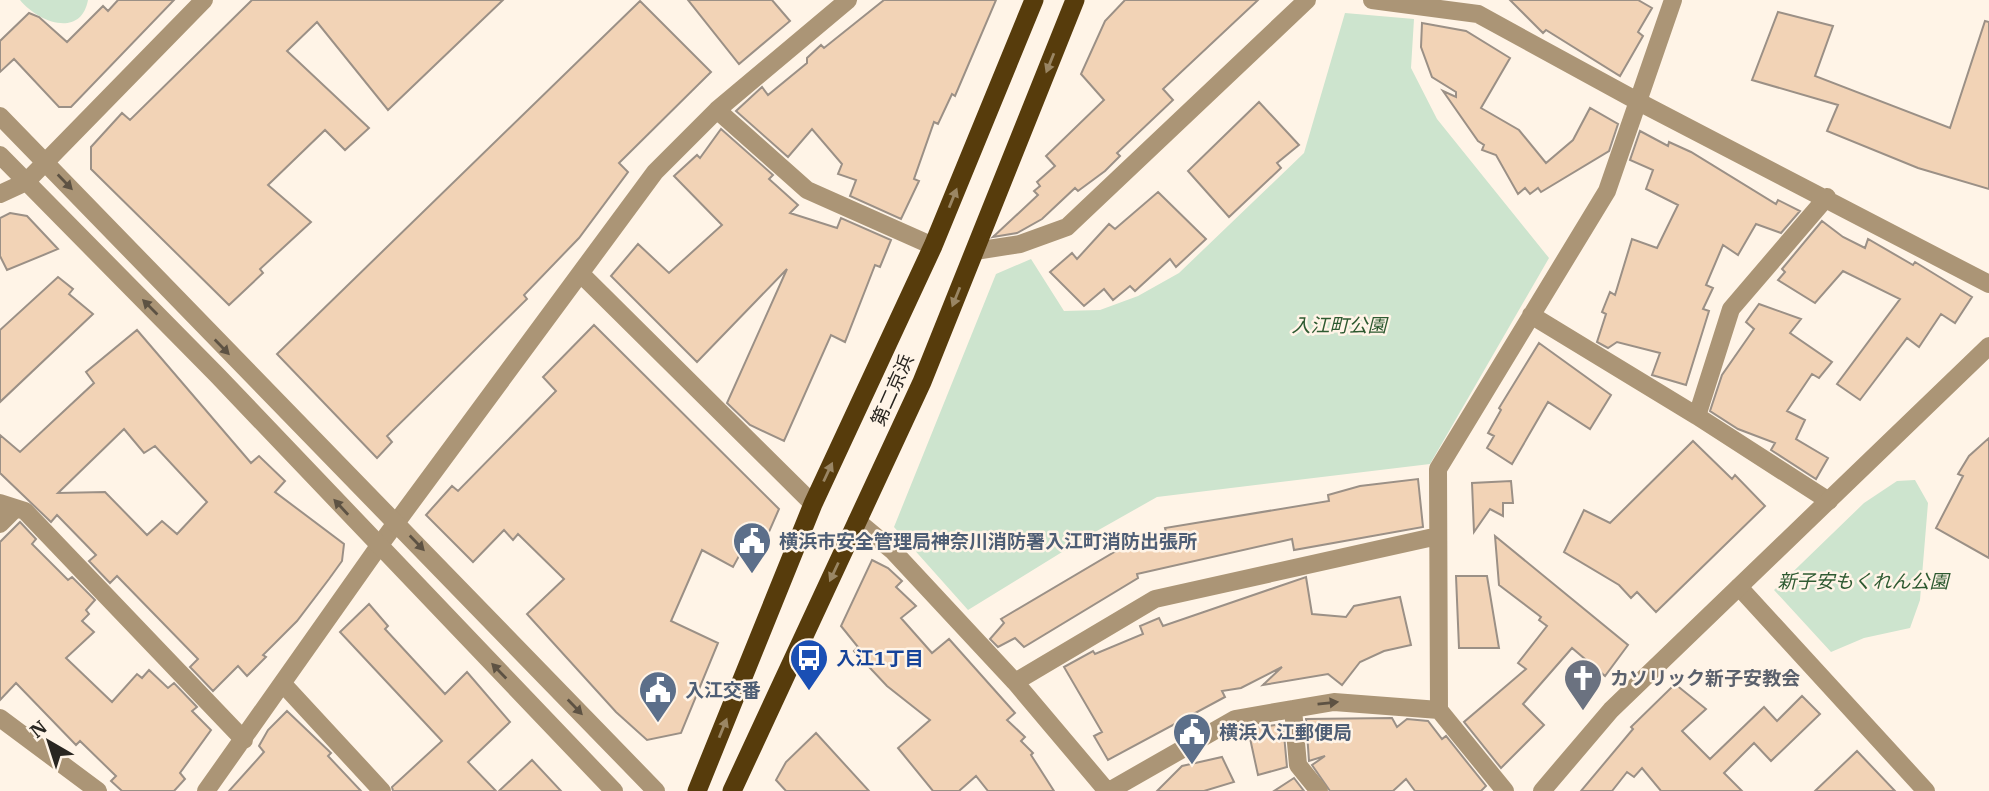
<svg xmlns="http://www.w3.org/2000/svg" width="1989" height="791" viewBox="0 0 1989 791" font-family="'IBM Plex Serif','Noto Sans JP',serif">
	<rect width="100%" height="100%" fill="#fff4e7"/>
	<!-- green -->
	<path fill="#cde4ce" d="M20,0H88C81,38 39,23 20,0Z
		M1345,13L1414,19L1411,68L1437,119L1549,258L1430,464L1157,497L1088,536L968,610L894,527L996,274L1031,259L1064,311L1100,310L1138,296L1179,273L1304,153Z
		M1915,480L1928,503L1920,600L1910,628L1864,638L1831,652L1774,590L1864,503L1897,481Z"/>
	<!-- building -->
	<path fill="#f2d3b6" stroke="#9b9086" stroke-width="2" fill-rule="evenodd" d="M118,0H174L71,107H59L14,59L0,72V41L29,13L39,17L67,42L103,6L108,11Z
		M252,0H503L388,110L317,22L287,51L369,128L345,150L325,130L268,185L311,222L260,269L263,273L229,305L91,169V147L122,113L130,120Z
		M688,0H772L790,21L739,64Z
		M884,0H996L955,96L952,94L938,124L934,122L914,179L919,181L901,219L850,196L856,180L838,174L842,164L812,129L788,157L736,111L762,87L768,95L807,63V58L821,45L824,48Z
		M1125,0H1258L1163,89L1173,100L1117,153L1120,156L1105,171L1078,191L1075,188L1042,219L1017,233L993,237L1038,195L1034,191L1040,186L1037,182L1055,166L1046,156L1104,100L1081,74L1105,21Z
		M1510,0H1638L1652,8L1638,32L1643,36L1620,76L1546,30L1543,33Z
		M640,1L711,72L619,163L628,172L579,238L524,295L527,299L387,436L392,442L377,458L277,354Z
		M1778,12L1833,26L1815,76L1950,128L1985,21L1989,22V189L1918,168L1827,131L1838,105L1752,80Z
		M1422,23L1466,31L1510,58L1481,108L1519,130L1546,163L1573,140L1590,108L1618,124L1609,151L1541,192L1538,188L1530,194L1525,188L1518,194L1496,155L1482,150L1484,145L1478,141L1443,91L1456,97V92L1432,77L1421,47Z
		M1259,102L1299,145L1277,163L1281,168L1229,217L1188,171Z
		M721,129L773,175L769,179L798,205L790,213L837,228L841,218L891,240L880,267L875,265L845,342L831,335L784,441L750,425L727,403L787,269L697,362L611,276L638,244L669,273L722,225L674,176L697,155L700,158Z
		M1640,131L1668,146L1669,142L1691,152L1776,204L1778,200L1800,211L1781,233L1756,224L1738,255L1723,245L1706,285L1713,288L1703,309L1709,311L1686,385L1652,375L1660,353L1617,342L1608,348L1597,342L1606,314L1602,312L1610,292L1615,295L1632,239L1657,248L1678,205L1646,189L1653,170L1630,160Z
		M1158,192L1206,239L1176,267L1170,259L1135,291L1130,286L1113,300L1104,289L1084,306L1050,272L1072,253L1077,259L1109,224L1115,229Z
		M10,213L27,216L58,249L7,270L0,256V218Z
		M1822,221L1843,237L1865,248L1868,239L1913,265L1915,262L1972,297L1955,323L1941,314L1919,347L1907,338L1860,400L1837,384L1900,299L1843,271L1815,303L1778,280L1785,272L1782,269Z
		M58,277L73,289L69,294L93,314L0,402V330Z
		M1759,304L1801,319L1790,333L1832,362L1819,378L1812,374L1787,411L1805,420L1796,439L1828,458L1816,479L1771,450L1775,443L1738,429L1710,411L1722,375L1754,329L1746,322Z
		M594,325L779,509L765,541L751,534L733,567L702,550L671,621L718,643L681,733L647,740L616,712L527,614L564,579L518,534L513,540L504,530L473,562L426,515L452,486L458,491L556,391L543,377Z
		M137,330L251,463L259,456L285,481L275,492L344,544L342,561L329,579L297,621L263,655L266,657L247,676L238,666L213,691L190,667L198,659L117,576L110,583L89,561L96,555L57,515L51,522L0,473V435L20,452L94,383L86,372ZM124,429L144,453L155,446L207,502L177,534L162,521L147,535L105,492L58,493Z
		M1539,343L1611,395L1590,429L1548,402L1512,464L1487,448L1494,436L1488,433L1501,410L1499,408Z
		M1989,438V558L1936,528L1963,476L1958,474L1969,456Z
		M1693,441L1732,479L1735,475L1765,506L1656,612L1637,592L1631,598L1619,585L1564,552L1584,510L1610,523Z
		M1418,479L1423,527L1294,550L1292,539L1137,574L1138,578L1024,647L1015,638L998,647L990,639L1004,623L1001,619L1133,541L1167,536L1165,528L1329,501L1328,495L1360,486Z
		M1511,481L1513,503H1503V516L1490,509L1474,532L1472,483Z
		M20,522L36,539L32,544L68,580L72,577L95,600L86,610L89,614L82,621L94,632L66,658L112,702L137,674L142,678L149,670L168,688L174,683L197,707L192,711L211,730L180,773L185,779L174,791H122L111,781L116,776L80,741L76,745L16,683L0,700V542Z
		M1495,536L1628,645L1605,676L1572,648L1523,704L1544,725L1501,768L1464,722L1526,669L1518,663L1547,626L1539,620L1541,617L1499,585Z
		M872,560L888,568L902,581L896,587L916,606L901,618L932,653L949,639L1015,713L1007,720L1025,737L1021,741L1033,753L1031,755L1054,791H988L976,776L959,791H933L898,748L930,720L887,686L854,651L858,647L841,626Z
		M1456,576H1487L1499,648H1459Z
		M1306,577L1312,614L1346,617L1354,606L1400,597L1411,645L1384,651L1360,662L1342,685L1328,674L1263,685L1282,667L1241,688L1222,691L1225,697L1108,760L1094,736L1102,732L1064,667L1093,651L1095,654L1143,634L1140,626L1159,618L1163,626Z
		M369,604L388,626L385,629L445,694L467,672L510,722L468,762L496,791H393L392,787L442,741L340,632Z
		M1675,684L1706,709L1682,731L1710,759L1764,707L1777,721L1802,696L1820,714L1771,761L1754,743L1724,773L1742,791H1661L1642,768L1634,777L1627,772L1612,791H1581L1633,729L1631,727Z
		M287,711L331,753L328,756L361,791H229L264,752L259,746L268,730Z
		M1392,718L1397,727L1407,719L1428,721L1442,739L1446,736L1486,786L1481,791H1415L1406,779L1393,791H1330L1312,765L1325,756L1309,761L1306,719Z
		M1283,724L1287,767L1258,775L1248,729Z
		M816,733L869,791H786L776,780L786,762Z
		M1857,751L1895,791H1815Z
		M1222,757L1234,782L1204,791H1157L1182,766Z
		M532,760L561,791H499Z
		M1294,778L1304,791H1274Z"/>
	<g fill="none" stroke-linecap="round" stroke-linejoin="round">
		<!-- minor -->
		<path stroke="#ab9576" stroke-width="18" d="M1372,0L1478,14L1639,102L1989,284
			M717,110L807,190L933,246
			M975,251L1020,244L1067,227L1307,0
			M581,274L813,504
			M1531,315L1697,416L1829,501
			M1697,416L1731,309L1827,197
			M0,503L25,511L244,740
			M857,521L893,551L1015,682L1107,791
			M0,524L16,508
			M1739,587L1926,791
			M1015,682L1155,599L1438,536
			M284,685L382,791
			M1293,709L1298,765L1319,791
			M0,718L98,791
			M206,791L379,546L655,172L717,110L848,0
			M1109,791L1235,719L1334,702L1439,710
			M1505,791L1439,710L1438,469L1607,191L1673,0"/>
		<!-- tertiary -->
		<path stroke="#ab9576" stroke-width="18" d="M0,116L656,791
			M0,155L217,375L614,791
			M0,194L26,182L204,0
			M1542,791L1611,710L1989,346"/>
		<!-- trunk -->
		<path stroke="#573c0c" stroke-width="19" d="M697,791L813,504L933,246L1034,0
			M732,791L922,382L1075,0"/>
	</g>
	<!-- one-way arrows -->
	<defs><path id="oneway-solid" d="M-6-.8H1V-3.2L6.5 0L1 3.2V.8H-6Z" transform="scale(1.75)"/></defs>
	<g fill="#9a8664">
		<use href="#oneway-solid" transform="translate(1050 63) rotate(112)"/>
		<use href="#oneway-solid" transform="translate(953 198) rotate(-68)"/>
		<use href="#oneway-solid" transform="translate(956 297) rotate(112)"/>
		<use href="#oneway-solid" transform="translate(828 472) rotate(-65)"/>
		<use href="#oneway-solid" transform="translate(834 572) rotate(115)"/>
		<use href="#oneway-solid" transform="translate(723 728) rotate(-68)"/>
	</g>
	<g fill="#5d5243">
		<use href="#oneway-solid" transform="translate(65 182) rotate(46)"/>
		<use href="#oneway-solid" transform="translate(150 307) rotate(-135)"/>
		<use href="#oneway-solid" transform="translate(222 347) rotate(46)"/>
		<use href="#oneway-solid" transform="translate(341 507) rotate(-133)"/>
		<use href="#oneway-solid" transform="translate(417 543) rotate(46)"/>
		<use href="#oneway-solid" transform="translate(499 671) rotate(-134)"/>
		<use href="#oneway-solid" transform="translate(1328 703) rotate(-6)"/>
		<use href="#oneway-solid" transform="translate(575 707) rotate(46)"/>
	</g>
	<!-- icons -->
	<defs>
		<symbol id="civic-pin" viewBox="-11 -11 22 30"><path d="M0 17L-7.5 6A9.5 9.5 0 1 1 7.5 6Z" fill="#5c6f8a" stroke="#fff4e7"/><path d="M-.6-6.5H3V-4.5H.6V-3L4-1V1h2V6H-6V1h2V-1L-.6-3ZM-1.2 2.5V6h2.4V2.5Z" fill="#fff"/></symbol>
		<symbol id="bus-pin" viewBox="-11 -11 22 30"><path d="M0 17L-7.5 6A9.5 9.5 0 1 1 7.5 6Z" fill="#1a4fb4" stroke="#fff4e7"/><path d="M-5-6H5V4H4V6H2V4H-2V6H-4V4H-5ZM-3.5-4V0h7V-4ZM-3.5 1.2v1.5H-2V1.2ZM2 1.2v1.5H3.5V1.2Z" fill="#fff"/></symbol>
		<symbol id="church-pin" viewBox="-11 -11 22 30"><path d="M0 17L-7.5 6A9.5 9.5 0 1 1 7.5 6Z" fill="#6b7280" stroke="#fff4e7"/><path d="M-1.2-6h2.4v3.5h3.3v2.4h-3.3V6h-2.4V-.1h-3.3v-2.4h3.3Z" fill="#fff"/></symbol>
	</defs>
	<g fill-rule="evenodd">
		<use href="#civic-pin" x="730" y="519" width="44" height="60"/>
		<use href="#bus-pin" x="787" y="636" width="44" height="60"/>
		<use href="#church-pin" x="1561" y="656" width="44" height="60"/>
		<use href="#civic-pin" x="636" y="668" width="44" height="60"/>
		<use href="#civic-pin" x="1170" y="710" width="44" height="60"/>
	</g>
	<g text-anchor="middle" stroke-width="5" stroke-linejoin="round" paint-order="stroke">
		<!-- park labels -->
		<g font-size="19" font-style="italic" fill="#2e5a31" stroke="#fff4e7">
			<text x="1339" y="332">入江町公園</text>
			<text x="1863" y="588">新子安もくれん公園</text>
		</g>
		<!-- street labels -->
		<g font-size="19" fill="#292621" stroke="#fff4e7">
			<text transform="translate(892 390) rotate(-66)" y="7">第二京浜</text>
		</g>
		<!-- service labels -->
		<g font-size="19" font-weight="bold" fill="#4e5e75" stroke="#fff4e7" text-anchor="start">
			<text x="779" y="548">横浜市安全管理局神奈川消防署入江町消防出張所</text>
			<text x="685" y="697">入江交番</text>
			<text x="1219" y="739">横浜入江郵便局</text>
		</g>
		<!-- transit labels -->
		<g font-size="19" font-weight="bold" fill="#164399" stroke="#fff4e7" text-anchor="start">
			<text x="836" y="665">入江1丁目</text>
		</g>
		<!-- worship labels -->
		<g font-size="19" font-weight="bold" fill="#5b616d" stroke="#fff4e7" text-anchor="start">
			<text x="1610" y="685">カソリック新子安教会</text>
		</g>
	</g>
	<!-- north arrow -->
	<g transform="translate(49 742) rotate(321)" stroke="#fff4e7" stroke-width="5" paint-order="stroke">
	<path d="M0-5L12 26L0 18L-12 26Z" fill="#292621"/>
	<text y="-10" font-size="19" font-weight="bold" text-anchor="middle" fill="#292621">N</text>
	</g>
</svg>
